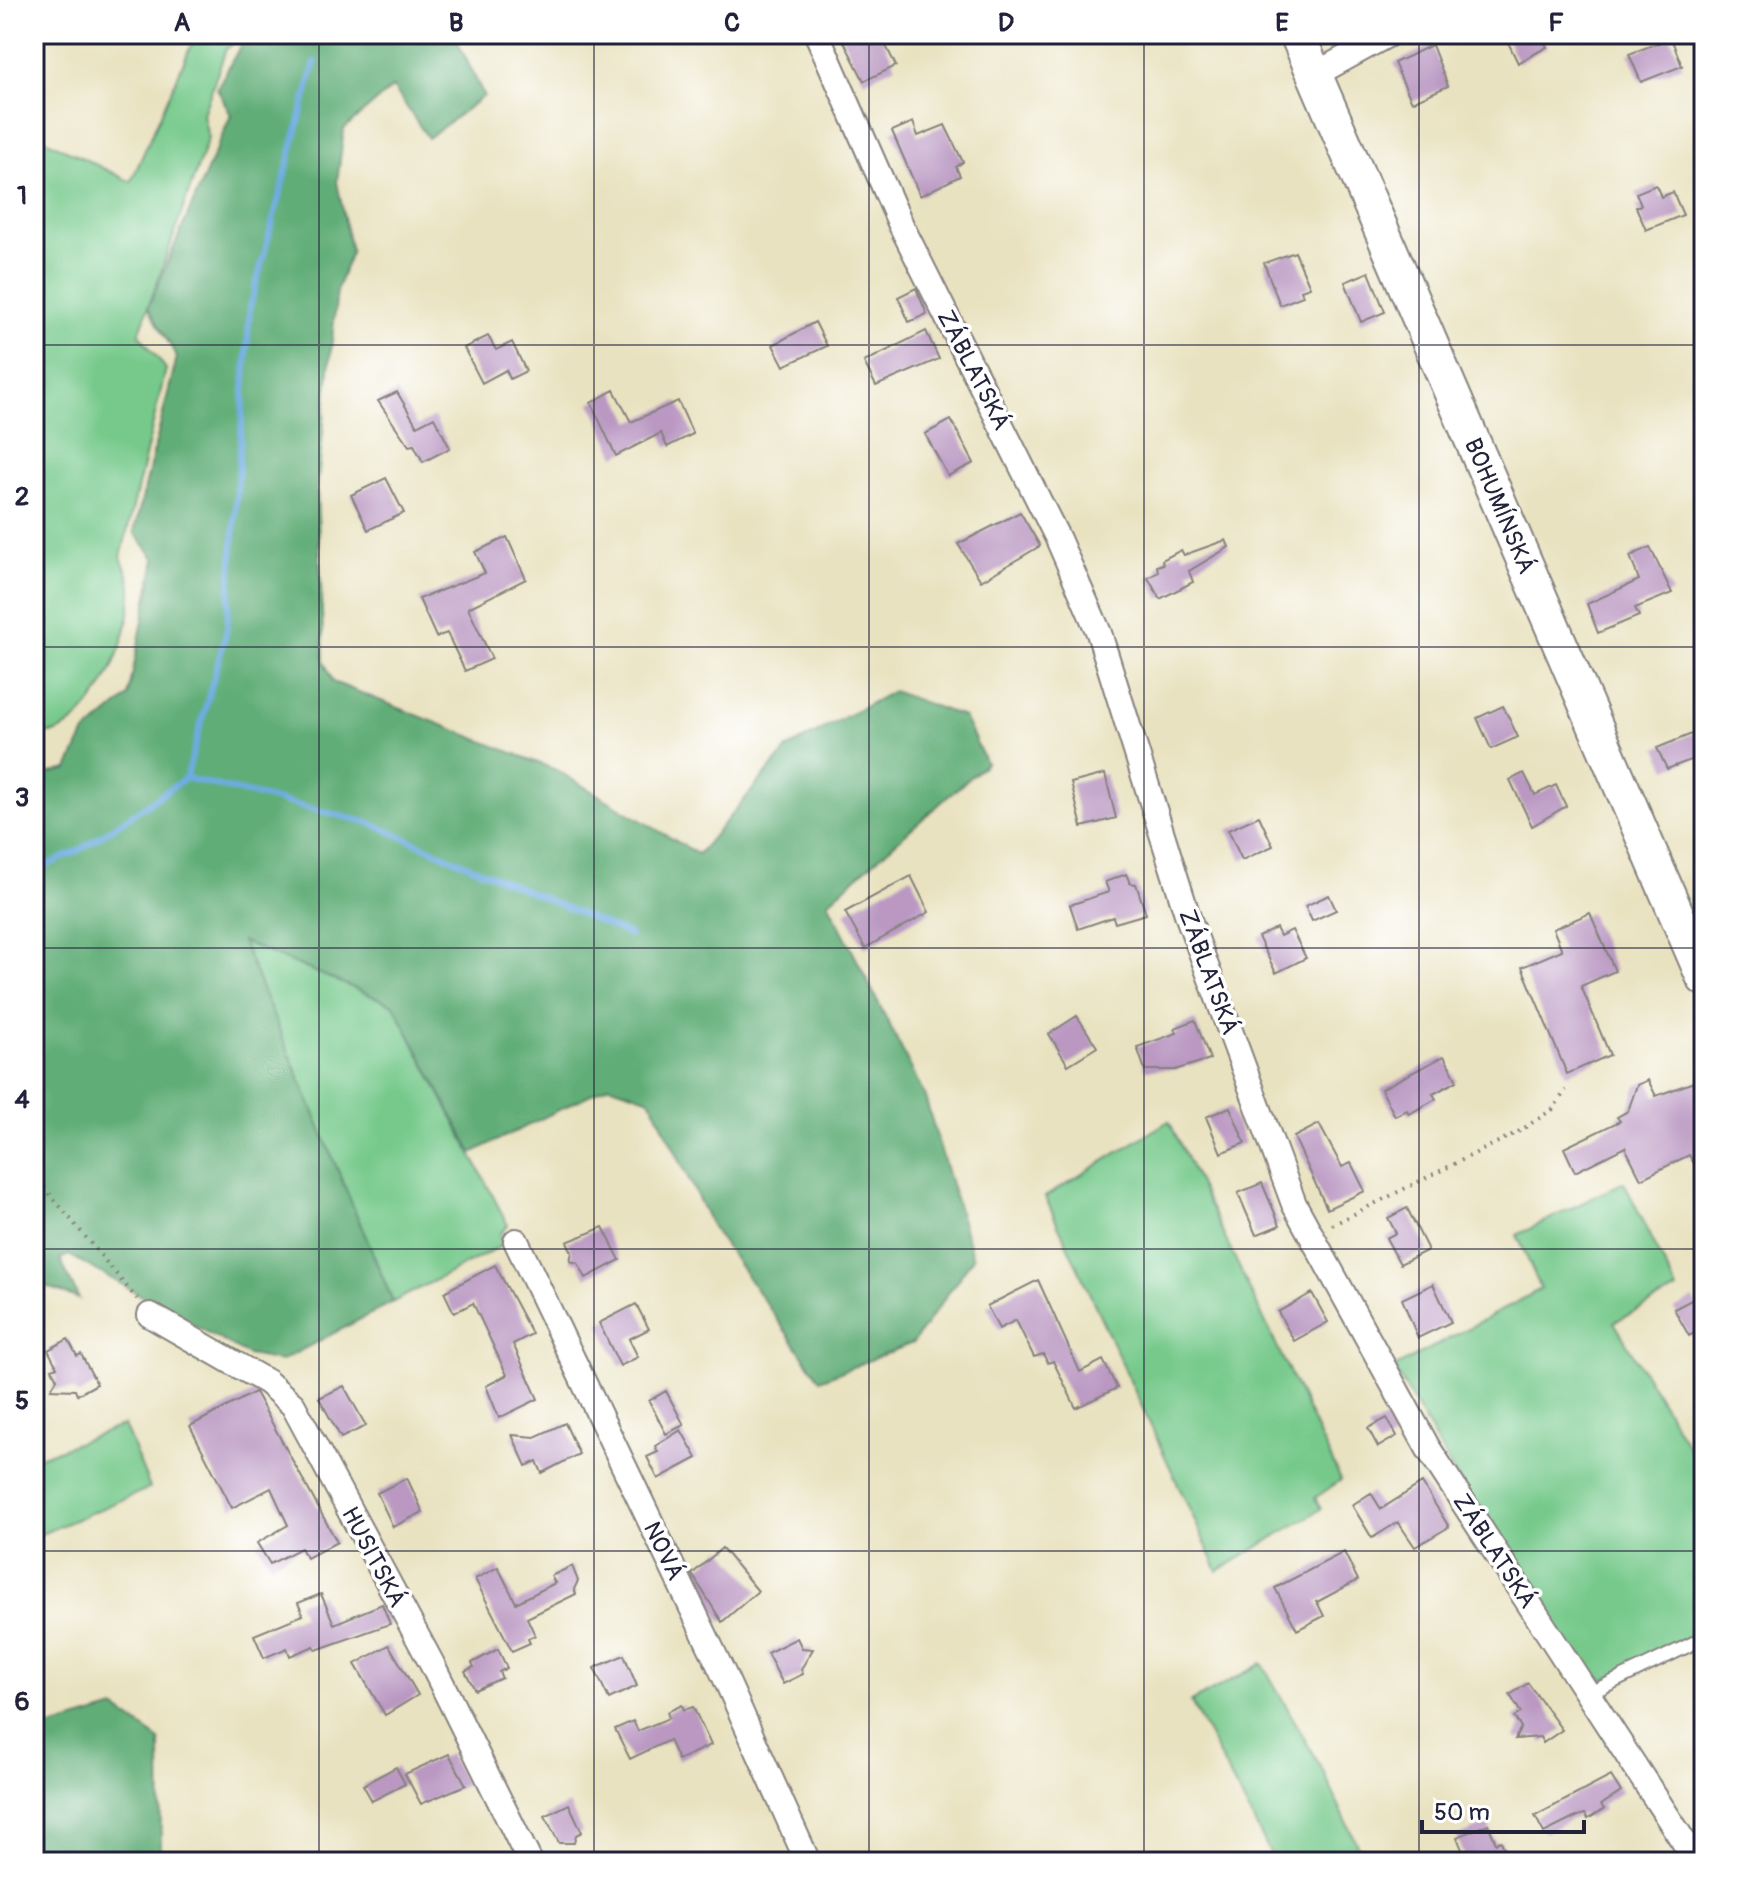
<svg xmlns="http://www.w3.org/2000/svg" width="1738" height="1896" viewBox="0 0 1738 1896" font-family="Pangolin,sans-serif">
	<rect width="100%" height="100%" fill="#fff"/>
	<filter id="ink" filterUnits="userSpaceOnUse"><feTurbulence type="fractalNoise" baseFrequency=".0125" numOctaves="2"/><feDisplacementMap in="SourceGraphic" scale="16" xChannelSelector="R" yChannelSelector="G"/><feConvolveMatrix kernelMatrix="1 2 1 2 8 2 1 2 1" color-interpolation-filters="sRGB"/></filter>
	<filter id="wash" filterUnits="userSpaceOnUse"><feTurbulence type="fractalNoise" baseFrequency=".006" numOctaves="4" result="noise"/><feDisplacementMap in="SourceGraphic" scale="32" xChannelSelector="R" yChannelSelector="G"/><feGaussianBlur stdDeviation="1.8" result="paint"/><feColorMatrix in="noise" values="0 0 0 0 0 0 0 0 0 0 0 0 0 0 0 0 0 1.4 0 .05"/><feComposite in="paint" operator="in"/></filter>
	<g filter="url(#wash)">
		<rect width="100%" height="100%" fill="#e9e2c0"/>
		<!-- green -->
		<path fill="#76c98b" stroke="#4c7663" stroke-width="2" d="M196,34H247L226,49L203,114L208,138L139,334L166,369L121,557C124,566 130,577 131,586C133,632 102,711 59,731C52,734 41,733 34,734V134L131,182Z
			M241,941L394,1005L508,1225L499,1235L503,1245L393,1302Z
			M1169,1121L1341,1480L1315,1498L1321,1509L1218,1571L1045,1197Z
			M1624,1182L1677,1290L1614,1322L1693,1455L1702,1451L1704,1454V1630L1603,1681L1588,1677L1468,1497L1394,1368L1541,1289L1517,1235Z
			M124,1425L150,1488L34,1537V1459Z
			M1262,1663L1325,1775L1362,1856L1351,1862H1298L1294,1855L1275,1862L1191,1702Z"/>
		<!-- forest -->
		<path fill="#60ad77" stroke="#416859" stroke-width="2" d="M247,34H454L484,96L428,138L393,87L344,129L337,182L351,252L337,289L317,491L324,661L333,682L556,770L698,854L788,748L893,691L964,717L986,763L828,902L924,1094L973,1258L913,1343L820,1380L712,1227L650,1099L609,1085L472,1153L394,1005L242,941L393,1302L281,1361L248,1355L69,1255L60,1259L79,1299L34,1281V777L68,769L84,734L128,697L155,559L134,532L177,357L148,307L231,115L217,88Z
			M115,1708L160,1740L161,1855L150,1862H34V1732Z"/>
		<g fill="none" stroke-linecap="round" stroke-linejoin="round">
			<!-- stream -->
			<path stroke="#6dace0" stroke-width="6" d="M186,778L370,823L630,935
				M34,871L80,850L186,778L227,629L250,307L315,62"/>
		</g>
		<g id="blocks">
			<!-- building -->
			<path fill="#ba98c2" d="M840,34H880L896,66L864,81Z
				M1504,34H1541L1547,47L1518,63Z
				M1671,38L1682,66L1641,82L1629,54Z
				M1432,45L1448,86L1412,102L1394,63Z
				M913,122L918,136L945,125L963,162L956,167L960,176L920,196L892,131Z
				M1656,185L1661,197L1673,192L1683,215L1646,230L1636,207L1641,205L1636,193Z
				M1295,252L1310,287L1301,290L1303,296L1280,305L1264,263Z
				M1369,272L1385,312L1361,322L1345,282Z
				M916,288L927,314L909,322L898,297Z
				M815,322L827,346L784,366L773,345Z
				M926,331L939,359L876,386L864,362Z
				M488,336L496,350L512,342L526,371L510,379L506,370L482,383L464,348Z
				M614,390L631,422L678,401L693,434L667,447L661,433L616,456L591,403Z
				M397,392L417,426L434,417L450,448L423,462L414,445L409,446L378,401Z
				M951,420L974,463L948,476L925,434Z
				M386,478L404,513L368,530L351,495Z
				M1020,512L1040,546L981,581L958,544Z
				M507,537L526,579L468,608L492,659L465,671L447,633L436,637L419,599L485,573L475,552Z
				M1226,540L1229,547L1189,571L1193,582L1160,599L1148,578L1158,572L1157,566L1163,564L1162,560L1181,550L1184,555Z
				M1650,547L1672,593L1635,608L1639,616L1598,633L1587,604L1639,580L1630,556Z
				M1503,706L1518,737L1491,749L1477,718Z
				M1704,729V755L1667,769L1657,748Z
				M1524,773L1535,795L1556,785L1566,806L1532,826L1510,780Z
				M1105,774L1116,818L1082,827L1071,783Z
				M1259,816L1273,846L1242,860L1228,830Z
				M1126,874L1130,883L1136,884L1146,914L1115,923L1113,917L1078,929L1070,905L1109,892L1105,882Z
				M911,876L929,912L865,948L845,912Z
				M1329,895L1336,910L1312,921L1305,906Z
				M1590,913L1615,971L1581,986L1610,1055L1567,1074L1522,967L1562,950L1553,929Z
				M1276,928L1280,936L1292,930L1306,958L1276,973L1258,937Z
				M1077,1016L1097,1047L1068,1065L1049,1034Z
				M1195,1020L1210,1059L1175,1070H1145L1137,1047L1177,1033L1175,1028Z
				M1444,1056L1457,1081L1433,1094L1436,1099L1409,1114L1407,1110L1395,1116L1381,1089Z
				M1648,1080L1656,1096L1699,1080L1704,1091V1180L1689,1155L1641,1179L1625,1147L1575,1172L1564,1148L1620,1121L1617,1117L1628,1111L1637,1085Z
				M1230,1107L1245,1143L1221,1153L1206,1117Z
				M1319,1124L1342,1167L1351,1163L1365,1191L1327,1209L1294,1137Z
				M1262,1183L1280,1225L1256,1235L1238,1193Z
				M1407,1208L1428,1250L1400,1264L1386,1238L1396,1233L1388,1218Z
				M603,1227L620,1260L586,1278L578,1263L570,1261L572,1252L567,1242Z
				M495,1265L532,1334L513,1344L538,1399L499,1418L486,1386L507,1375L473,1303L454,1313L444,1292Z
				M1038,1280L1080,1372L1103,1360L1117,1388L1076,1408L1053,1361L1048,1363L1043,1354L1034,1357L1016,1320L999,1329L987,1306Z
				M1433,1284L1451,1322L1418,1338L1402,1299Z
				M1312,1293L1328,1322L1294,1341L1278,1312Z
				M1693,1299L1704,1320V1328L1689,1336L1674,1309Z
				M636,1304L649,1329L629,1339L638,1357L620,1366L599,1323Z
				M68,1339L77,1356L81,1354L97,1384L77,1395L75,1390L51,1389L57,1379L52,1369L57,1367L48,1350Z
				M344,1386L366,1426L341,1438L319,1398Z
				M666,1391L684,1425L666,1434L649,1401Z
				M255,1392L337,1542L307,1558L301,1548L270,1564L257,1543L288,1525L271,1488L232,1508L190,1426Z
				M1387,1418L1397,1436L1378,1447L1368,1428Z
				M565,1423L579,1454L542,1473L537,1461L526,1466L512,1435L535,1437Z
				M681,1430L697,1458L658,1479L647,1457L658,1452L655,1446Z
				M407,1478L423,1512L393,1527L377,1493Z
				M1422,1483L1449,1527L1415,1547L1398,1522L1372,1538L1352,1505L1371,1493L1381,1509Z
				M722,1548L758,1591L722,1622L692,1574Z
				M1344,1552L1358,1580L1317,1602L1324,1616L1297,1630L1275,1588Z
				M572,1566L578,1581L574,1589L576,1594L527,1618L535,1635L528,1639L530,1643L512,1651L475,1579L498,1567L516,1603L555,1583L551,1576Z
				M321,1594L334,1624L382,1604L390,1624L316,1650L314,1646L290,1656L287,1648L264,1658L254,1635L303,1615L298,1603Z
				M797,1638L802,1648L813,1649L801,1669L803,1674L783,1684L767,1653Z
				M389,1645L418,1695L385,1715L355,1664Z
				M498,1649L507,1668L499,1672L502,1678L475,1690L465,1671L474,1667L472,1663Z
				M624,1655L637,1686L609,1699L594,1668Z
				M1528,1683L1562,1730L1543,1743L1540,1737L1515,1739L1521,1727L1514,1717L1521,1713L1510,1695Z
				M682,1705L684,1710L693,1707L711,1745L678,1760L669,1740L630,1759L615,1729L633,1721L638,1731L669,1718L667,1712Z
				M449,1754L466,1785L421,1804L405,1774Z
				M396,1767L405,1784L372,1801L363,1785Z
				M1611,1776L1621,1792L1601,1805L1604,1809L1588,1819L1585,1814L1578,1816L1544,1833L1535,1816Z
				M569,1804L582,1832L576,1835L574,1843H559L545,1816Z
				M1488,1824L1496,1843L1501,1841L1510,1862H1455L1465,1857L1457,1837Z"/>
		</g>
	</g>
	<g filter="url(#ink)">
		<use href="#blocks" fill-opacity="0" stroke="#86827e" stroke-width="2"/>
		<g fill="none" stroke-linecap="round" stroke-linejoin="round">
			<defs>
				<path id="service" d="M1588,1694L1704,1638"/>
				<path id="minor" d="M817,34L901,225L1058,539L1099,633L1188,917L1294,1204L1428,1448L1697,1862
					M1314,75L1389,34
					M516,1241L724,1675L808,1862
					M150,1315L267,1382L293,1405L432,1664L530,1862"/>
				<path id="secondary" d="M1297,34L1704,978"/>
			</defs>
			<!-- service casing -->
			<use href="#service" stroke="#86827e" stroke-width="16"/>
			<!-- minor casing -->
			<use href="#minor" stroke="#86827e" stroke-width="28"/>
			<!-- secondary casing -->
			<use href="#secondary" stroke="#86827e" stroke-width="38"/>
			<!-- path -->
			<path stroke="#86827e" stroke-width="4" stroke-dasharray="2 6" stroke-linecap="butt" d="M34,1175L137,1299
				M1332,1225L1518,1132L1553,1109L1566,1090"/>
			<!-- service -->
			<use href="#service" stroke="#fff" stroke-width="12"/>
			<!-- minor -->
			<use href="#minor" stroke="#fff" stroke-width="24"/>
			<!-- secondary -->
			<use href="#secondary" stroke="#fff" stroke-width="34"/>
		</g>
	</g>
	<!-- grid -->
	<path fill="none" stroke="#22223b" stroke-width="2" stroke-opacity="0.55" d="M319,34V1862M594,34V1862M869,34V1862M1144,34V1862M1419,34V1862M34,345H1704M34,647H1704M34,948H1704M34,1249H1704M34,1551H1704"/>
	<g text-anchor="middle" stroke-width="7" stroke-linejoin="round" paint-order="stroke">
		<!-- street labels -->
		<g font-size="24" fill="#22223b" stroke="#fff">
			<text transform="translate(974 370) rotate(63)" y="8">ZÁBLATSKÁ</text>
			<text transform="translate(1500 506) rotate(67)" y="8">BOHUMÍNSKÁ</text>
			<text transform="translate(1209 972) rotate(70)" y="8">ZÁBLATSKÁ</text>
			<text transform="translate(664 1551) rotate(64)" y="8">NOVÁ</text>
			<text transform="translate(1495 1551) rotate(57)" y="8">ZÁBLATSKÁ</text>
			<text transform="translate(374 1557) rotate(62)" y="8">HUSITSKÁ</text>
		</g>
	</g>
	<!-- margin -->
	<rect width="1738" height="1896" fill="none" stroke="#fff" stroke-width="88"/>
	<!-- scale -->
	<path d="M1422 1820v12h162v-12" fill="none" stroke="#22223b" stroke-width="4"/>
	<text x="1434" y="1820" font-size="24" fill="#22223b" stroke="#ffffff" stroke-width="6" paint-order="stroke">50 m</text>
	<rect x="44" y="44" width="1650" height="1808" fill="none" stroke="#22223b" stroke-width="3"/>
	<g font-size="26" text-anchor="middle" font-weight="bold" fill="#22223b">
		<text x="182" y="31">A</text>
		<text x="456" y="31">B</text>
		<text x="732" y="31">C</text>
		<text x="1006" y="31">D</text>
		<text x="1282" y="31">E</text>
		<text x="1556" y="31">F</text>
		<text x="22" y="204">1</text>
		<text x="22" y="505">2</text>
		<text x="22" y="806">3</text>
		<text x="22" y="1108">4</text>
		<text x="22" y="1409">5</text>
		<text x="22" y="1710">6</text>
	</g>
</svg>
